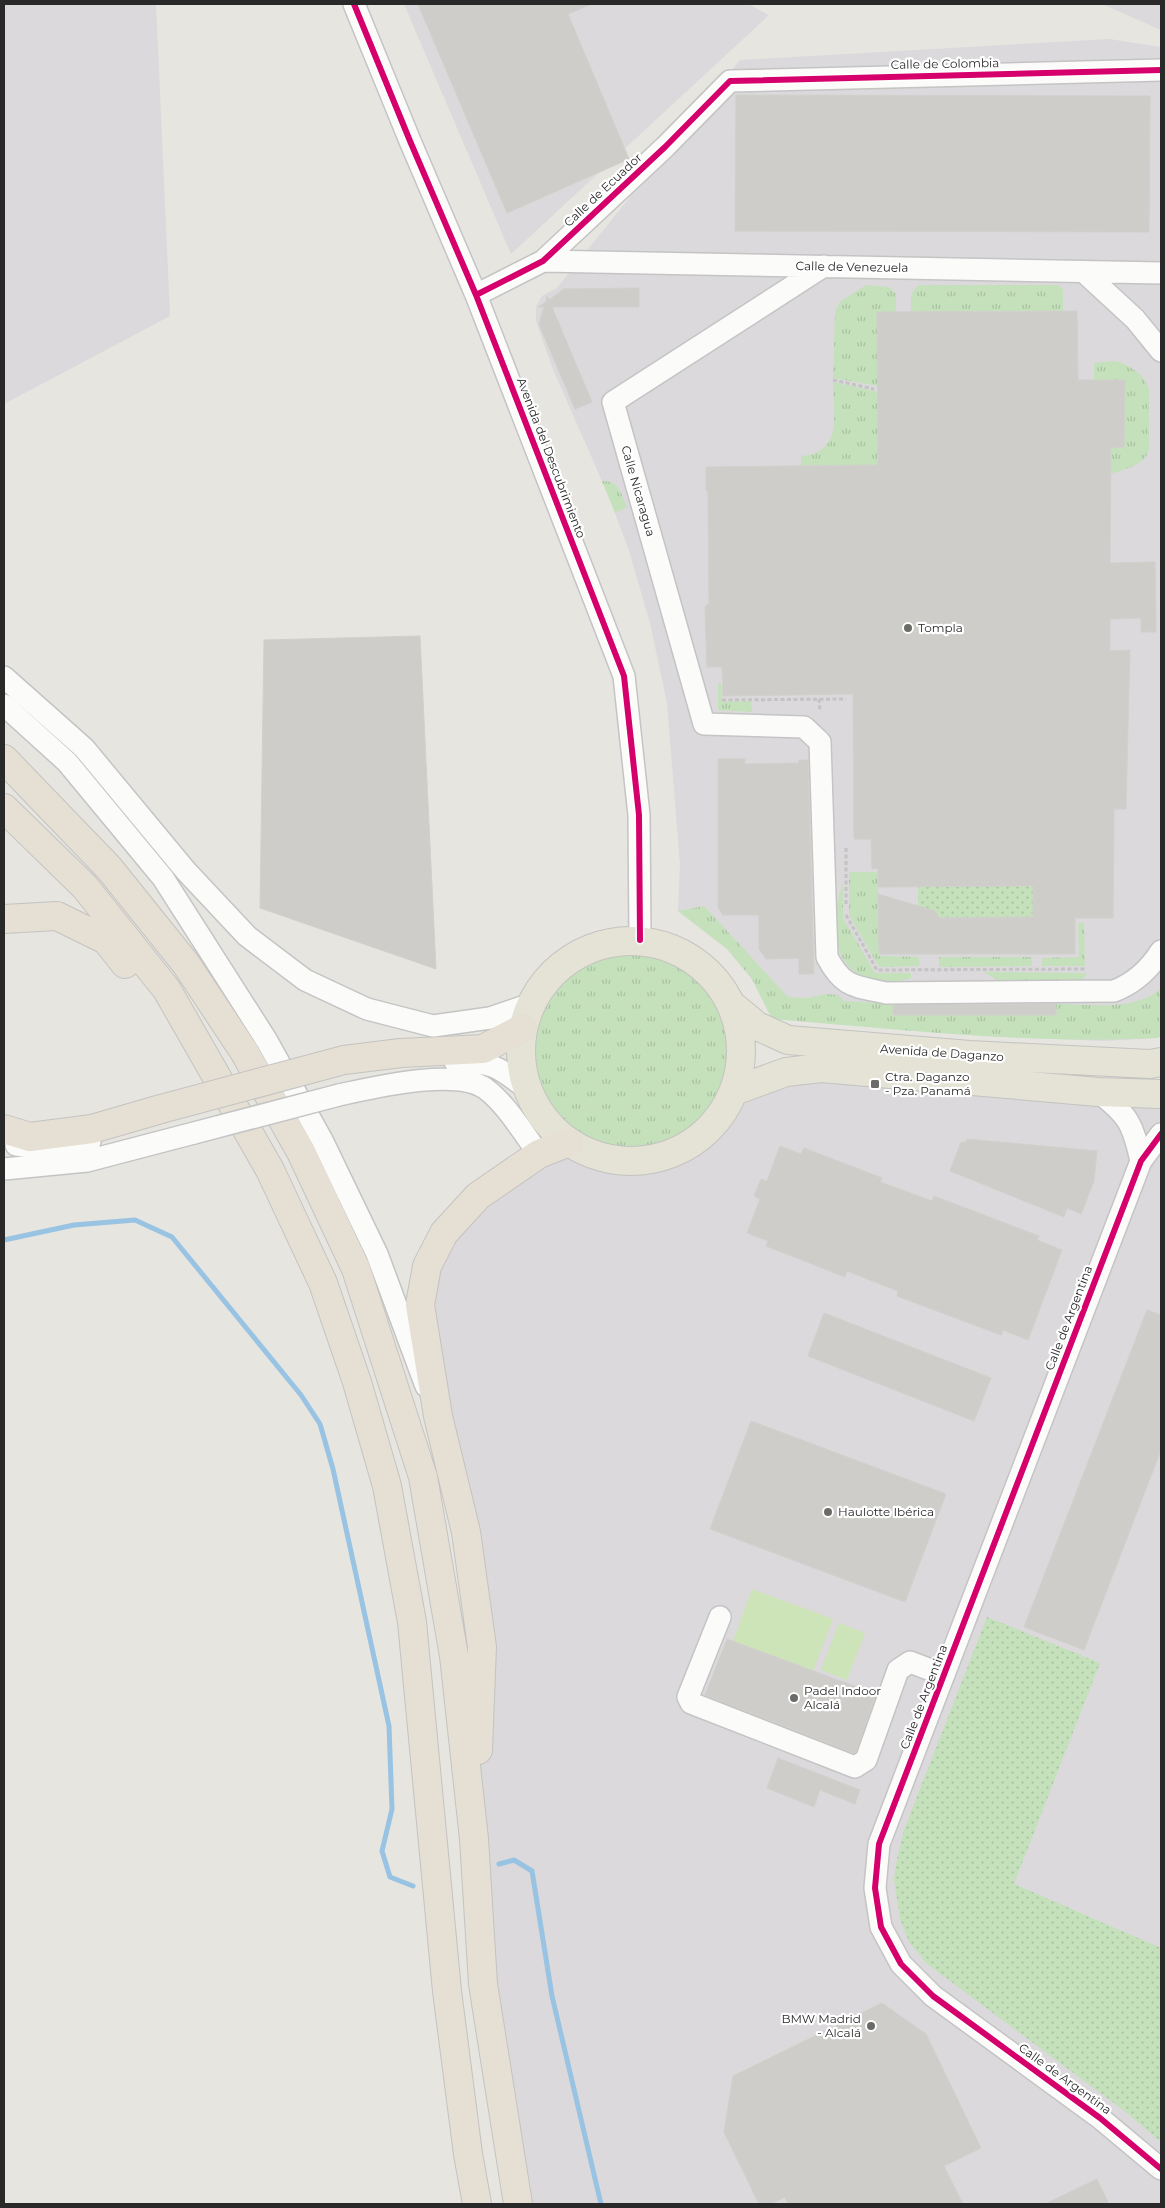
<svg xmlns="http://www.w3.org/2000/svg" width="1165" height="2208" viewBox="0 0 1165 2208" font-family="Montserrat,sans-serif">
	<defs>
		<pattern id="grass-tufts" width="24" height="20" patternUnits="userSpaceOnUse" patternTransform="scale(1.25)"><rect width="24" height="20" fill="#c4e1bb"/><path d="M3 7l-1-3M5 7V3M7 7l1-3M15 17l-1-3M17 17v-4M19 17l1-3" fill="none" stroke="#a8c1a1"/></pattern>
		<pattern id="park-dots" width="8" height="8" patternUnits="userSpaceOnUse" patternTransform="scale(1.25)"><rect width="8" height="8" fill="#c4e1bb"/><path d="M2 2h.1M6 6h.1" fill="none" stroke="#a8c1a1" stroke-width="1.8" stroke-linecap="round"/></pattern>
	</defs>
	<rect width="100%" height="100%" fill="#e6e5e0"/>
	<!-- industrial -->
	<path fill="#dbd9db" d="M4,4H156L170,316L4,404Z
		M404,4H748L769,15L511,254Z
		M1102,4H1161V30Z
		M1109,39L1161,47V1036L1157,1038L1104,1041L1008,1037L772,1019L752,979L727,949L678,911L680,865L667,703L650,623L629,551L609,497L552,367L536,321V307L542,296L557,288L740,60Z
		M786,1072L1161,1094V2204H518L474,1839L482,1647L427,1266L444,1233L569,1142L599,1157L631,1161L664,1156L693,1142L718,1120L734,1091Z"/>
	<!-- grass -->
	<path fill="url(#grass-tufts)" d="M866,285L889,287L896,294V312H878V386L833,378L835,311L841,301Z
		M919,285H1058L1063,290V311L911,312C911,302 909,291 919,285Z
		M1115,361C1130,365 1144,374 1149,389V449C1146,465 1125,469 1111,474V448L1124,447L1125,381L1094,380V363Z
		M833,382L878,392V465L801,466V456C844,453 833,413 833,382Z
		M602,481C619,480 621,494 627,507L615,513Z
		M718,683H721L722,702L751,701L752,712L718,710Z
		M849,872H878L879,956L919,957V966L879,967L849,915Z
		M843,883V918L875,973H911V978C904,979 896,983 889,984C884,984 878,981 873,980C828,969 831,918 843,883Z
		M704,906L788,997L808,998L825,994L838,995L844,1001L893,1004L894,1015H1056V1004C1090,1004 1135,1012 1161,988V1036L1157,1038C1029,1045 900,1029 772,1019L752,979L727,949L678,911Z
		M1078,923H1084L1085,966H1042V958L1079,957Z
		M534 1049a98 98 0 1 1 196 0a98 98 0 1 1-196 0Z
		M939,957H1032V966L939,967Z
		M983,972L1087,973L1084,978L1078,982L1003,983Z"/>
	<!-- park -->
	<path fill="url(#park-dots)" d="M918,886H1033V917L938,918L935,911L918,918Z
		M987,1617L1100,1663L1014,1884L1161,1948V2142L1127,2113L926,1963L909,1942L900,1919L894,1879L896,1864L904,1830Z"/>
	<!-- pitch -->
	<path fill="#cde4b9" d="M752,1589L833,1619L813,1671L733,1641Z
		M839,1623L865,1633L847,1680L821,1670Z"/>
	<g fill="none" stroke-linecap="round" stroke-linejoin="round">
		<!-- stream -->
		<path stroke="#98c3e3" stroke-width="5" d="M4,1240L74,1225L135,1220L172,1237L301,1395L320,1424L333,1469L389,1726L392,1809L382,1851L390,1877L413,1886
			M499,1864L514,1860L532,1871L552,1996L601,2204"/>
	</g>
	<!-- building -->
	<path fill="#cecdc9" stroke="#d1d0cc" d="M418,4H592L568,14L629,159L507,213Z
		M736,95L1150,96L1149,232L735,231Z
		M639,288V307H552L592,402L575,409L539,324L544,307H538L546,302L547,296L549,300L564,289Z
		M1077,311L1078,380H1125L1124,447L1111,448L1110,563L1155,562L1156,632H1141V618L1110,619V651L1130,650L1126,809H1114L1113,918H1075V954H879L878,894L935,911L939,918L1033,917V886L878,887V868L872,869L871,839H854L853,694L723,696L722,667H707L705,607L709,603L708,492L706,490V467L878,465L877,312Z
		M420,636L436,969L260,908L264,640Z
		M718,759H745V764L799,763V760H808L814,974H799V958L766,959L759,949V915H723L718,907Z
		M1056,1004V1015H893V1005Z
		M967,1139L1097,1151L1094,1181L1081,1214L1067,1208L1064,1217L950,1171L961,1142H966Z
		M780,1146L801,1154L804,1148L882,1178L880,1182L932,1201L934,1196L1039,1236L1037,1240L1062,1250L1028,1340L1003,1330L1001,1335L897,1296L898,1291L847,1271L845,1277L766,1246L768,1241L747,1233L760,1199L754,1196L761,1179L767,1181Z
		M1147,1310L1161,1315V1450L1084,1650L1024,1627Z
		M824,1313L991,1378L974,1421L808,1356Z
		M751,1421L946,1494L905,1602L710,1529Z
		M727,1639L876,1694L856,1752L854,1753L705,1695Z
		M778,1758L860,1790L855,1804L820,1790L814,1807L767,1788Z
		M882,2003L926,2034L981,2148L944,2166L963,2204H788L785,2197L771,2204H759L724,2132L733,2076Z
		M1097,2179L1109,2204H1045Z"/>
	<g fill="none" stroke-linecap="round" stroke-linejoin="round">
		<defs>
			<path id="minor" d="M354,4L410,141L476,295L624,676L639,815L640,940
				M543,261L1161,273
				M824,266L613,402L704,724L804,727L820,742L827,957C843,988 855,986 886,993L1114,991C1135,983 1149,970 1161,951
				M1084,272L1135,319L1161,351
				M476,295L543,261L665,147L730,81L1161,70
				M4,677L84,748L186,871L247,936L305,980L367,1009L433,1026L490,1018L531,1004
				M4,705L67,762L163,878L267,1041L322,1140L377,1254L426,1386
				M455,1062C491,1061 499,1067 527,1089
				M1098,1092C1129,1115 1133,1125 1141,1161
				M339,1095C372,1088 457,1067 486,1089C507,1105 523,1133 539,1154
				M1161,1134L1141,1161L879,1844L875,1888L881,1927L901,1964L933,1996L1100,2118L1161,2169
				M16,1145L48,1149L90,1142
				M4,1169L87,1161L194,1133
				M720,1617L688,1697L691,1703L855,1767L866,1760L898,1670L910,1662L944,1675"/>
			<path id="major" d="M521 1051a110 110 0 1 1 220 0a110 110 0 1 1-220 0Z
				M733,1006L757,1026L788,1040L970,1055L1150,1064L1161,1062
				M734,1091L786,1072L821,1068L1098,1092L1161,1094"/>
			<path id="highway" d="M4,759L109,868L186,964L245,1053L301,1152L356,1269L423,1477L454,1656L474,1839L483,1984L518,2204
				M4,808L85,887L167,990L270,1170L323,1283L357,1382L387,1486L412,1622L447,1991L468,2154L477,2204
				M4,919L57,916L106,940L125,964
				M344,1060L401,1053L483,1049L523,1028
				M4,1129L30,1137L92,1129L161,1109
				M478,1750L482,1647L466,1532L438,1416L420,1305L427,1266L444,1233L478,1196L539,1154L569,1142"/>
		</defs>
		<!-- minor casing -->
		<use href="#minor" stroke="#c4c4c5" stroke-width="24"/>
		<!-- major casing -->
		<use href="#major" stroke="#c3c3c1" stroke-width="30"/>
		<!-- highway casing -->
		<use href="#highway" stroke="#c3c3c1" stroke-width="30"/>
		<!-- path -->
		<path stroke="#c4c4c4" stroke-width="3" stroke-dasharray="4 2.5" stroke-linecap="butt" d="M833,380L874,389
			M819,699L820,712
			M722,700L846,699
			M846,904V847
			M846,915L877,970L1086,969"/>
		<!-- minor -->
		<use href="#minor" stroke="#fbfbfa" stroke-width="21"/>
		<!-- major -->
		<use href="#major" stroke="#e4e3d5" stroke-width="28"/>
		<!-- highway -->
		<use href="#highway" stroke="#e6dfd4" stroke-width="28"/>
		<defs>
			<path id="minor-bridge" d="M194,1133L339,1095"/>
			<path id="highway-bridge" d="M161,1109L344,1060"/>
		</defs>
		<!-- minor-bridge casing -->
		<use href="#minor-bridge" stroke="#c4c4c5" stroke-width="24" stroke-linecap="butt"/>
		<!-- highway-bridge casing -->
		<use href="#highway-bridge" stroke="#c3c3c1" stroke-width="30" stroke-linecap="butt"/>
		<!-- minor-bridge -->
		<use href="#minor-bridge" stroke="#fbfbfa" stroke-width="21"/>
		<!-- highway-bridge -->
		<use href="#highway-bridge" stroke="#e6dfd4" stroke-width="28"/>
		<defs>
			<path id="cycleway" d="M354,4L410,141L476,295L624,676L639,815L640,940
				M476,295L543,261L665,147L730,81L1161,70
				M1161,1134L1141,1161L879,1844L875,1888L881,1927L901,1964L933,1996L1100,2118L1161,2169"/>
		</defs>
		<!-- cycleway casing -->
		<use href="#cycleway" stroke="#fff" stroke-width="9"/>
		<!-- cycleway -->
		<use href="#cycleway" stroke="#d6006c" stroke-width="6"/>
	</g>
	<!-- markers -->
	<g fill="#6b6b69" stroke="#fff" stroke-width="2">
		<circle cx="908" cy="628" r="5"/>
		<rect x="870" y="1079" width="10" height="10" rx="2.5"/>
		<circle cx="828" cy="1512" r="5"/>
		<circle cx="794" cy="1698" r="5"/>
		<circle cx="871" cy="2026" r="5"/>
	</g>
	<g text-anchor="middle" stroke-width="4.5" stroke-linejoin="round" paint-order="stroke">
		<!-- street labels -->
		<g font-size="12" fill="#292929" stroke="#fff">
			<text transform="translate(945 64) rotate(-1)" y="4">Calle de Colombia</text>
			<text transform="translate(603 190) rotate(-43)" y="4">Calle de Ecuador</text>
			<text transform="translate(852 267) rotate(1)" y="4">Calle de Venezuela</text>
			<text transform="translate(551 458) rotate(69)" y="4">Avenida del Descubrimiento</text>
			<text transform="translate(638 491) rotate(74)" y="4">Calle Nicaragua</text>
			<text transform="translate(942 1053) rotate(4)" y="4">Avenida de Daganzo</text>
			<text transform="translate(1069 1318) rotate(-69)" y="4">Calle de Argentina</text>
			<text transform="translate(924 1697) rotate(-69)" y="4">Calle de Argentina</text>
			<text transform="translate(1065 2079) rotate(36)" y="4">Calle de Argentina</text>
		</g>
		<!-- poi labels -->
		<g font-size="12" fill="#292929" stroke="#fff" text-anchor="start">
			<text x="918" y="632">Tompla</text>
			<text x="885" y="1081">Ctra. Daganzo<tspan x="885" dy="14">- Pza. Panamá</tspan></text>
			<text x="838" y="1516">Haulotte Ibérica</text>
			<text x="804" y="1695">Padel Indoor<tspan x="804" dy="14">Alcalá</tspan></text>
			<text x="861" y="2023" text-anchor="end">BMW Madrid<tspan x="861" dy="14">- Alcalá</tspan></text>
		</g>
	</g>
	<!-- border -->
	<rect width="1165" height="2208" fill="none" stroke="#292929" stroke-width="10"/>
</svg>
